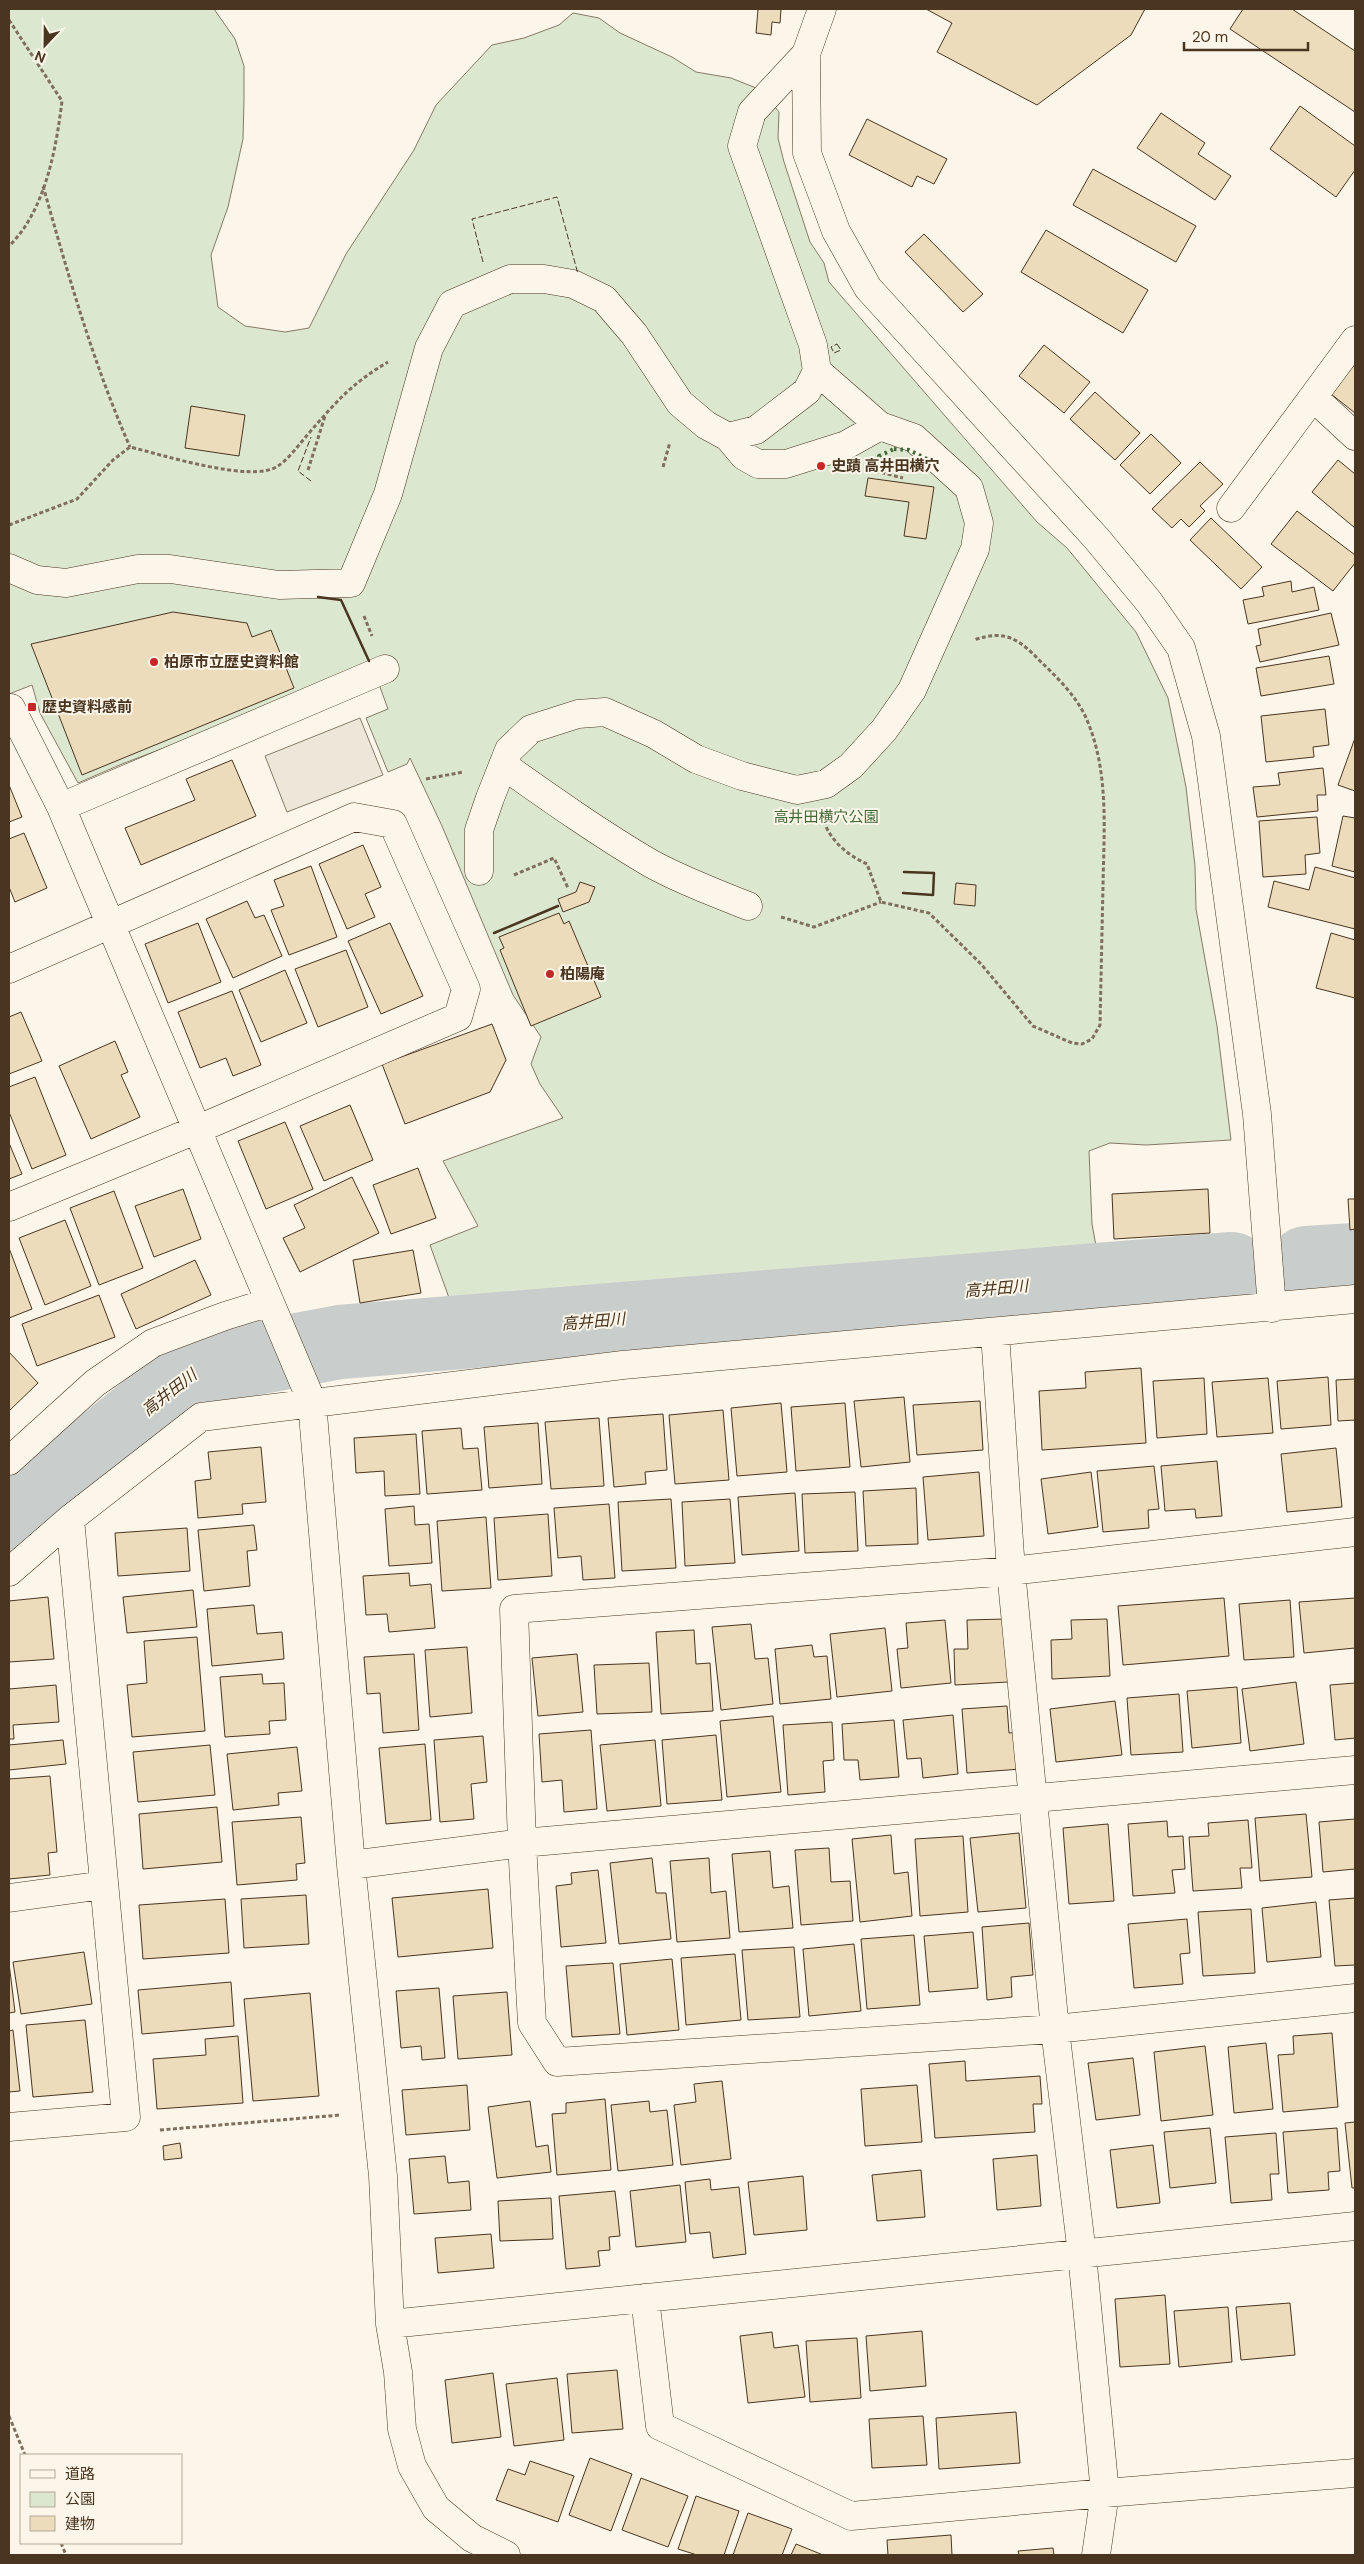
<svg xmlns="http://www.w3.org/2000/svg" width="1364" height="2564" viewBox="0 0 1364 2564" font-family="'DM Sans','Noto Sans JP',sans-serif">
	<rect width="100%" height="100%" fill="#fbf6e9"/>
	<!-- green -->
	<path fill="#dce7d0" stroke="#887966" d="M9,9H214L235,39L244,66V100L243,139L228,207L211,255L218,307L245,326L285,332L309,328L346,254L414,150L436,105L492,45L524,38L559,25L573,13L599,18L620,33L672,57L696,72L731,78L761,90L779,112L778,138L784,162L810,242L824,263L829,282L1037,522L1067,548L1136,632L1168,698L1186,787L1195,866L1196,909L1217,1026L1231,1140L1146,1145L1110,1143L1089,1151L1092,1224L1096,1246L1038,1255L962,1258L897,1268L846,1272L783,1283L709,1287L642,1286L453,1309L430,1245L478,1226L443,1161L563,1118L540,1084L531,1064L541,1037L513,995L442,826L410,758L407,764L388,772L366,718L388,709L373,668L122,764L78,783L40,713L32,685L9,694Z"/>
	<!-- parking -->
	<path fill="#ede7d9" stroke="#887966" d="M360,718L383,775L287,812L265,756Z"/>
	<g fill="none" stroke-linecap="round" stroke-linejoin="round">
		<!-- river -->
		<path stroke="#c9cecd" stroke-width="74" d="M1306,1263L1355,1260
			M9,1521L197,1369L340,1342L1232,1269"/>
	</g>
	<!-- building -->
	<path fill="#ecdcbc" stroke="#4a3520" d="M758,9H781L780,23L772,22L771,35L756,33Z
		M926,9H1145L1131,35L1037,105L937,52L952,23Z
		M1243,9H1292L1355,51V112L1230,29Z
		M1300,106L1355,146V170L1336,197L1270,149Z
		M1161,113L1205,143L1198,154L1231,176L1215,200L1137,148Z
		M867,119L947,159L934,184L917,176L912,187L849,155Z
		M1093,169L1196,226L1176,262L1073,205Z
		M1046,230L1148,290L1123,333L1021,272Z
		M924,234L983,294L963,312L905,252Z
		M1044,345L1090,382L1064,413L1019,376Z
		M1355,364V413L1331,394Z
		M1095,392L1140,433L1115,460L1070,419Z
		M191,406L245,415L239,456L185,448Z
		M1151,434L1181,463L1150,494L1120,465Z
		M1338,460L1355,474V528L1312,492Z
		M1200,462L1223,484L1200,506L1205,511L1189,527L1181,519L1172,528L1152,509Z
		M868,478L934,487L926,539L904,536L909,502L865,496Z
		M1297,511L1355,555V563L1333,591L1271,544Z
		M1211,518L1262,567L1241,589L1190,540Z
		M1291,581L1292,592L1314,587L1319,610L1248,624L1243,600L1264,596L1262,587Z
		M173,612L247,623L252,637L271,630L294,688L82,775L31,644Z
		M1331,613L1339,645L1260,662L1256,646L1261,645L1258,629Z
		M1329,656L1334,684L1261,696L1256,668Z
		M1325,709L1329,745L1313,747L1314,757L1266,762L1261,716Z
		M1355,738V791L1338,785Z
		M232,760L256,816L141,865L125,828L195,800L186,779Z
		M1323,768L1326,795H1317L1318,811L1257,817L1253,787L1280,785L1278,773Z
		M9,785L22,817L9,822Z
		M1343,816L1355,818V872L1332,866Z
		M1317,817L1320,853L1305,855L1306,874L1263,877L1259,821Z
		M24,833L47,888L15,902L9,887V839Z
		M363,845L381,887L365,894L375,917L347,929L319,864Z
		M311,866L337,937L289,955L271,910L284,906L274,880Z
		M1315,867L1355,878V929L1268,907L1274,881L1309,890Z
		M580,882L595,887L589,902L563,912L558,899L576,892Z
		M956,883L976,885L975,906L954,904Z
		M247,901L255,918L264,915L282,956L233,978L206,919Z
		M559,913L564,924L569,921L601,997L531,1026L500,950L504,948L499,937Z
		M198,923L221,982L168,1003L145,944Z
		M390,923L423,996L381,1014L348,941Z
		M1331,933L1355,940V998L1316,988Z
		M346,950L368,1007L318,1027L295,969Z
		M285,970L307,1023L261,1042L239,990Z
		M232,991L261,1065L233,1076L226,1058L200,1068L178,1012Z
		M21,1012L42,1061L9,1074V1017Z
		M492,1024L506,1060L490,1092L405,1124L382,1064Z
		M115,1041L128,1072L121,1075L140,1117L91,1139L59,1066Z
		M35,1077L66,1155L32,1169L9,1112V1087Z
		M350,1105L373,1160L324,1181L300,1126Z
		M285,1122L313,1189L266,1209L238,1141Z
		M9,1143L22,1174L9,1179Z
		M418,1168L436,1218L391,1234L373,1185Z
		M352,1177L379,1233L300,1272L283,1238L305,1228L294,1205Z
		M183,1189L201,1239L154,1257L135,1206Z
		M1208,1189L1210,1233L1114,1239L1112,1194Z
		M114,1191L143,1268L99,1285L70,1208Z
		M1348,1199H1355V1229L1350,1230Z
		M65,1220L91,1286L45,1305L19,1238Z
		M9,1248L32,1309L9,1318Z
		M413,1250L421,1293L360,1303L353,1260Z
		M195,1260L211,1295L136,1329L121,1294Z
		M99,1295L115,1337L37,1366L22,1324Z
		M9,1352L38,1383L9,1411Z
		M1141,1368L1146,1443L1042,1450L1039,1391L1086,1388L1085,1372Z
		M1328,1377L1331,1425L1281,1429L1277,1381Z
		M1204,1378L1207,1434L1157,1438L1153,1381Z
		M1268,1378L1273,1433L1217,1437L1212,1382Z
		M1355,1379V1420L1338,1421L1336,1380Z
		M904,1397L910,1462L861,1467L854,1401Z
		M980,1401L983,1450L917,1455L913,1405Z
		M781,1403L787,1472L737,1476L731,1408Z
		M845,1403L850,1467L796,1471L791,1407Z
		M723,1410L729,1480L675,1484L669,1415Z
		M663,1414L667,1470L645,1472L646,1484L614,1487L608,1418Z
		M599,1418L604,1486L551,1489L545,1422Z
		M538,1423L542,1484L489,1488L484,1427Z
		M461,1428L463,1449L478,1448L482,1490L427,1494L422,1431Z
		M416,1434L420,1494L385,1496L384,1471L356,1473L354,1438Z
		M261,1447L266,1502L242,1504L243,1514L198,1518L195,1481L211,1479L208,1452Z
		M1336,1448L1342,1507L1287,1512L1281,1454Z
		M1217,1461L1222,1516L1196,1518L1195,1509L1165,1511L1161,1466Z
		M1154,1466L1159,1509L1148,1510L1149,1528L1103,1532L1097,1471Z
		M979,1472L984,1536L928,1540L923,1477Z
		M1091,1472L1098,1527L1048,1534L1041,1479Z
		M916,1488L918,1544L866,1546L863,1491Z
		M855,1492L858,1551L805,1553L802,1494Z
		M795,1493L799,1551L742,1555L738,1497Z
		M671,1499L676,1568L622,1571L618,1502Z
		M730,1499L735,1563L685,1566L682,1502Z
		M609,1504L615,1578L583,1580L581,1556L558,1558L554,1508Z
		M414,1506L415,1525L429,1524L432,1563L389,1566L385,1509Z
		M548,1514L552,1576L498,1580L494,1518Z
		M486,1517L491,1588L442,1591L437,1521Z
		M254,1525L257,1550L247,1551L250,1586L204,1591L198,1530Z
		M187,1528L190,1571L118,1576L115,1533Z
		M409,1573L410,1586L431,1584L435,1628L389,1632L387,1614L366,1615L363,1576Z
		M193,1590L197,1627L127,1633L123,1597Z
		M48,1597L54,1659L9,1662V1601Z
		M1224,1598L1229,1656L1123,1665L1118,1606Z
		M1355,1598V1648L1304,1653L1299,1602Z
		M1290,1600L1294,1657L1244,1660L1239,1604Z
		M254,1605L257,1634L282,1632L284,1659L212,1666L207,1609Z
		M1005,1619L1008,1682L955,1685L954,1649H968L967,1620Z
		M1107,1619L1110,1676L1052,1679L1051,1640L1072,1639L1071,1620Z
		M945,1620L951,1683L901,1688L897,1649L908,1648L906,1623Z
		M751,1624L755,1659L768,1658L773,1704L721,1710L712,1627Z
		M885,1628L892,1691L837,1697L830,1634Z
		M694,1630L696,1664L710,1663L713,1711L661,1714L656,1632Z
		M197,1637L205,1731L132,1737L127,1685L147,1683L144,1641Z
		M812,1645L814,1657L827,1656L831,1699L780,1704L775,1649Z
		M467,1647L472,1713L430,1717L425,1650Z
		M414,1654L419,1730L383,1733L380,1693L367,1694L364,1657Z
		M577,1654L583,1712L538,1716L532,1658Z
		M649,1663L652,1712L597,1714L594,1665Z
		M262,1674L263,1684L284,1683L286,1720L269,1721L270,1734L225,1737L220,1677Z
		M1296,1682L1304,1744L1250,1751L1242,1689Z
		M1355,1683V1738L1335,1740L1330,1685Z
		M56,1685L59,1722L13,1725L14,1739H9V1689Z
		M1237,1687L1241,1743L1192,1748L1187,1691Z
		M1179,1694L1183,1752L1131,1755L1127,1698Z
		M1115,1701L1122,1755L1056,1762L1050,1709Z
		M1007,1706L1009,1733L1019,1732L1021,1769L967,1773L962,1709Z
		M953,1715L958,1774L923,1778L921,1758L907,1759L903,1720Z
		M773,1716L781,1792L727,1797L720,1721Z
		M894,1720L899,1777L860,1780L858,1760H844L842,1724Z
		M832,1722L834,1760L823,1761L825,1792L788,1795L783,1725Z
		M591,1730L597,1809L564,1812L562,1780L542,1782L539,1734Z
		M716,1735L722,1800L667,1804L662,1740Z
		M483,1736L487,1782L471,1784L474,1819L440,1822L434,1740Z
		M63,1740L66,1764L9,1770V1745Z
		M655,1740L661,1806L607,1811L600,1745Z
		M425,1744L431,1820L386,1824L379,1748Z
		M210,1745L215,1795L138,1802L133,1752Z
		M297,1747L302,1791L278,1793L279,1805L233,1810L227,1754Z
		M50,1776L57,1852L48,1853L50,1875L9,1879V1779Z
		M217,1807L222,1862L143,1869L139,1814Z
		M1306,1814L1312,1877L1260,1881L1255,1818Z
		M301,1817L305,1863L296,1864L297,1880L237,1885L232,1822Z
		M1355,1819V1869L1323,1872L1319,1822Z
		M1248,1820L1252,1868H1240L1242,1888L1193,1891L1189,1837L1209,1836L1208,1823Z
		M1167,1821L1168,1837L1183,1836L1185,1869L1172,1870L1175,1893L1133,1896L1128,1824Z
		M1108,1824L1114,1901L1069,1904L1063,1828Z
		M1019,1833L1026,1908L978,1912L970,1838Z
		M891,1835L894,1874L908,1872L912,1916L860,1922L852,1839Z
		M963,1836L968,1912L920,1916L915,1839Z
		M829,1848L831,1882L850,1881L853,1921L801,1925L795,1850Z
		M770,1851L773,1888L789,1886L793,1928L739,1932L732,1854Z
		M652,1858L656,1893H666L671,1939L619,1944L610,1863Z
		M709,1858L711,1893L726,1891L730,1938L677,1942L670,1861Z
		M598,1870L606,1943L561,1947L556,1886L572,1884L571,1873Z
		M488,1889L493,1948L398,1957L392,1898Z
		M306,1895L309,1944L244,1948L241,1899Z
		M1355,1898V1965L1335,1966L1329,1900Z
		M225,1899L229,1953L143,1959L139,1905Z
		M1316,1902L1321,1957L1267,1962L1262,1908Z
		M1251,1909L1255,1973L1203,1976L1198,1912Z
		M1187,1919L1190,1953L1180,1954L1183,1984L1134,1988L1128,1924Z
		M1029,1923L1033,1975L1011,1977L1012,1997L987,2000L982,1927Z
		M973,1932L978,1988L929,1992L924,1936Z
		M914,1935L920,2005L867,2009L861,1939Z
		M854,1944L861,2011L809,2016L803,1949Z
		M794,1947L800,2017L748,2020L742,1950Z
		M84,1952L92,2004L21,2014L13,1962Z
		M735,1954L741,2020L686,2025L681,1958Z
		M672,1959L679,2030L627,2035L620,1964Z
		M9,1963L15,2012L9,2013Z
		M613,1963L620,2034L572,2037L566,1966Z
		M231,1982L234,2026L142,2034L138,1990Z
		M439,1988L445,2058L422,2060L421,2046L401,2048L396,1991Z
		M507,1992L512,2055L458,2059L453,1996Z
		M310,1993L319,2096L253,2101L244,1999Z
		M85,2020L93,2092L33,2097L26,2025Z
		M13,2030L20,2091L9,2092V2031Z
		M1332,2033L1338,2107L1283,2112L1278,2055L1294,2054L1293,2036Z
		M238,2036L243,2103L157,2109L153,2059L206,2055L205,2039Z
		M1266,2043L1273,2109L1234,2113L1228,2047Z
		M1205,2046L1213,2115L1161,2121L1154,2052Z
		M1133,2058L1140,2115L1096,2120L1088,2063Z
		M965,2061L966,2081L1040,2076L1042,2104H1033L1035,2132L935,2138L929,2064Z
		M722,2081L731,2159L681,2165L674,2105L696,2102L694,2084Z
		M467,2085L470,2130L406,2135L402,2090Z
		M917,2085L922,2142L865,2146L861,2089Z
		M605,2099L611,2170L557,2175L552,2114L566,2113V2103Z
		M530,2101L536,2147L548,2145L551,2172L497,2178L488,2107Z
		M649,2101L650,2112L667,2110L673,2165L618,2171L611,2105Z
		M1355,2122V2188H1352L1345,2123Z
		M1210,2128L1216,2183L1170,2188L1164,2132Z
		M1337,2128L1340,2171L1328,2172L1329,2190L1288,2193L1283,2132Z
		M1276,2133L1279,2174H1270L1272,2200L1231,2203L1225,2137Z
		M180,2143L182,2158L164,2160L163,2146Z
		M1153,2145L1160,2203L1117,2208L1110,2150Z
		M1037,2155L1041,2206L997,2210L993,2159Z
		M445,2156L448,2183L469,2181L471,2210L414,2214L409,2159Z
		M921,2170L925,2217L877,2221L872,2175Z
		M803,2176L807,2230L754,2235L748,2182Z
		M710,2179L711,2190L739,2187L746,2254L713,2258L710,2232L690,2234L685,2182Z
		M680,2185L686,2242L636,2247L630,2191Z
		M615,2191L620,2236L609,2237L610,2250L598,2251L600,2266L566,2269L559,2196Z
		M551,2198L553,2239L500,2241L498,2201Z
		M491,2234L494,2268L438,2273L435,2238Z
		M1165,2295L1170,2364L1120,2367L1115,2299Z
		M1290,2303L1295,2355L1241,2360L1236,2307Z
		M1228,2307L1232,2362L1179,2367L1174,2311Z
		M922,2331L926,2386L870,2391L866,2336Z
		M772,2332L774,2348L798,2345L805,2397L748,2403L740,2336Z
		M857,2338L861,2398L810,2402L806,2341Z
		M617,2370L623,2429L572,2433L567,2374Z
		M493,2373L501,2437L452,2443L445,2380Z
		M557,2378L564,2440L514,2446L506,2384Z
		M1016,2412L1020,2463L939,2469L936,2418Z
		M923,2416L927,2465L872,2468L869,2419Z
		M590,2458L632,2474L611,2531L569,2515Z
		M530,2461L574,2476L558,2522L496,2500L508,2469L525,2475Z
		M641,2478L688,2496L668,2547L622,2530Z
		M696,2496L739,2511L724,2555H697L678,2549Z
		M748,2513L792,2529L782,2555H733Z
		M951,2535L952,2555H888L887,2540Z
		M796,2544L823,2555H791Z
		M1053,2548L1054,2555H1019L1018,2551Z"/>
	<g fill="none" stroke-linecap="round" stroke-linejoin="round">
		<defs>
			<path id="minor" d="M822,9L806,54L807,153L836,231L868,288L1097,539L1149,602L1181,648L1206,736L1257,1114L1272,1308
				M1355,340L1313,397L1355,436
				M728,437L744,456L758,464H786L846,445L880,426L817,371
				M1231,508L1313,397
				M9,568L37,580L66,583L138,569H170L279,585L351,583L388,494L429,348L452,304L510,279H544L573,284L604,299L634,334L680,403L706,425L728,437L756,430L807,391L817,371L813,345L742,146L752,112L806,54
				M9,709L11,708L61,807L312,1402L351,1865L383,2176L390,2324L398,2372L402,2429L412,2466L436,2508L472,2538L506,2555
				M503,765C551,799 599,833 650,863C681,880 715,893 748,906
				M61,807L385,669
				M479,871V830L490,798L509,750L531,729L578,714L605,712L654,734L696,759L742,776L797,790L826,784L851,766L884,730L912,690L975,549L979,523L969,488L914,438L880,426
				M9,969L354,817L393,824L466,989L458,1017L196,1130L9,1207
				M995,1333L1011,1571L1055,2029L1082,2254L1105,2493L1096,2555
				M9,1461L95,1383L153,1343L225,1316L270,1302
				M1355,1532L1011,1571L514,1609L522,1843L532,2023L557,2062L1055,2029L1355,1998
				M9,1572L70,1519L201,1417L623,1365L1355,1299
				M351,1865L522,1843L1355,1770
				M9,1898L104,1885
				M9,2127L126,2117L70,1519
				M645,2298L660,2426L851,2516L1105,2493L1355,2473
				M390,2324L1355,2226"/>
		</defs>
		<!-- minor casing -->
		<use href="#minor" stroke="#4a3520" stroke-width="29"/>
		<!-- path -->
		<path stroke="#7f6f5c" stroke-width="3" stroke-dasharray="4 2.5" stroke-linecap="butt" d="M9,20L62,101C56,150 45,211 9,246
			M43,186C68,274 93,363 130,447
			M663,467L670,442
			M308,470L325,416
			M875,471L903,478
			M9,525L77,499L113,460L130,447C160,454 252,484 278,466C290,458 300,443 309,433C336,402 352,383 388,362
			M364,616L372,636
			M426,779L463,772
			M824,821C830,841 849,856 867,864L881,902L929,913L981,964L1033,1026L1072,1043L1082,1044L1092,1039L1100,1025C1101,978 1102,932 1103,885C1104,829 1109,772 1087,720C1078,698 1057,677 1040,661C1019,639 1005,629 974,640
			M514,875L554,858L568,888
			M781,917L814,927L881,902
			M160,2130L340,2115
			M9,2416L25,2455
			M61,2543L66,2555"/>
		<!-- minor -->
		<use href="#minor" stroke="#fbf6e9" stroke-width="28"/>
		<!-- hedge -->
		<path stroke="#436837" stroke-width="4" stroke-dasharray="2.5 4" stroke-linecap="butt" d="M894,449L909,450L929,460L927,470L905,462L890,468L885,466L879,456Z"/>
		<!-- fence -->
		<path stroke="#4a3520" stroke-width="1" stroke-dasharray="6 2.5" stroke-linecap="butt" d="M483,262L472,219L557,197L578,274
			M837,344L841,350L834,353L831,347Z
			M311,481L298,471L311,437"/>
		<!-- wall -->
		<path stroke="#4a3520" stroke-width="2.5" d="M318,597L341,600L369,661
			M903,893L933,895L934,873L904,872
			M494,933L558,906"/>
	</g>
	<!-- markers -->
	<g fill="#c62828" stroke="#fbf6e9" stroke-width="2">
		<circle cx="821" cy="466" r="5"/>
		<circle cx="154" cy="662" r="5"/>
		<rect x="27" y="702" width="10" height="10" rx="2.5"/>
		<circle cx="550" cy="974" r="5"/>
	</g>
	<g text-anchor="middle" stroke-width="4" stroke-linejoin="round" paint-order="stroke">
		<!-- poi labels -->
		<g font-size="15" font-weight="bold" fill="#4a3520" stroke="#fbf6e9" text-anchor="start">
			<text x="831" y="471">史蹟 高井田横穴</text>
			<text x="164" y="667">柏原市立歴史資料館</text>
			<text x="42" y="712">歴史資料感前</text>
			<text x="560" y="979">柏陽庵</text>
		</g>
		<!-- park labels -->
		<g font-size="15" fill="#436837" stroke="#fbf6e9">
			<text x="826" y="822">高井田横穴公園</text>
		</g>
		<!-- water labels -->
		<g font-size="16" font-style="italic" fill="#4a3520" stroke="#fbf6e9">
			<text transform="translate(996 1288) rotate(-5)" y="6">高井田川</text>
			<text transform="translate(593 1321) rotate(-5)" y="6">高井田川</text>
			<text transform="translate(169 1392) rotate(-38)" y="6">高井田川</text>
		</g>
	</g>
	<!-- border -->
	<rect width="1364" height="2564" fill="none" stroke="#4a3520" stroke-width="20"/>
	<!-- legend -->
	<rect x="20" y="2454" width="162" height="90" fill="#fbf6e9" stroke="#b4a999"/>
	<rect x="30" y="2470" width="25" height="8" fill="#fbf6e9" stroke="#b4a999"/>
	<text x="65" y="2479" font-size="15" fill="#4a3520">道路</text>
	<rect x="30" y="2492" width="25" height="15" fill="#dce7d0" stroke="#b4a999"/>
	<text x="65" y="2504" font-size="15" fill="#4a3520">公園</text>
	<rect x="30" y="2516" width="25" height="15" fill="#ecdcbc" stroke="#b4a999"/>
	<text x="65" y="2529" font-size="15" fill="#4a3520">建物</text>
	<!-- north arrow -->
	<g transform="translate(45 45) rotate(202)" stroke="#fbf6e9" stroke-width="4" paint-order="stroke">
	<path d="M0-4L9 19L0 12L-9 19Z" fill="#4a3520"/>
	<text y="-8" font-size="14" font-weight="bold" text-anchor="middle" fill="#4a3520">N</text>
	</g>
	<!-- scale -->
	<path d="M1184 42v8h124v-8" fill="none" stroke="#4a3520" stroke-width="2.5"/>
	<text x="1192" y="42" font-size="15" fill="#4a3520" stroke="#fbf6e9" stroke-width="4" paint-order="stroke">20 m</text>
</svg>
